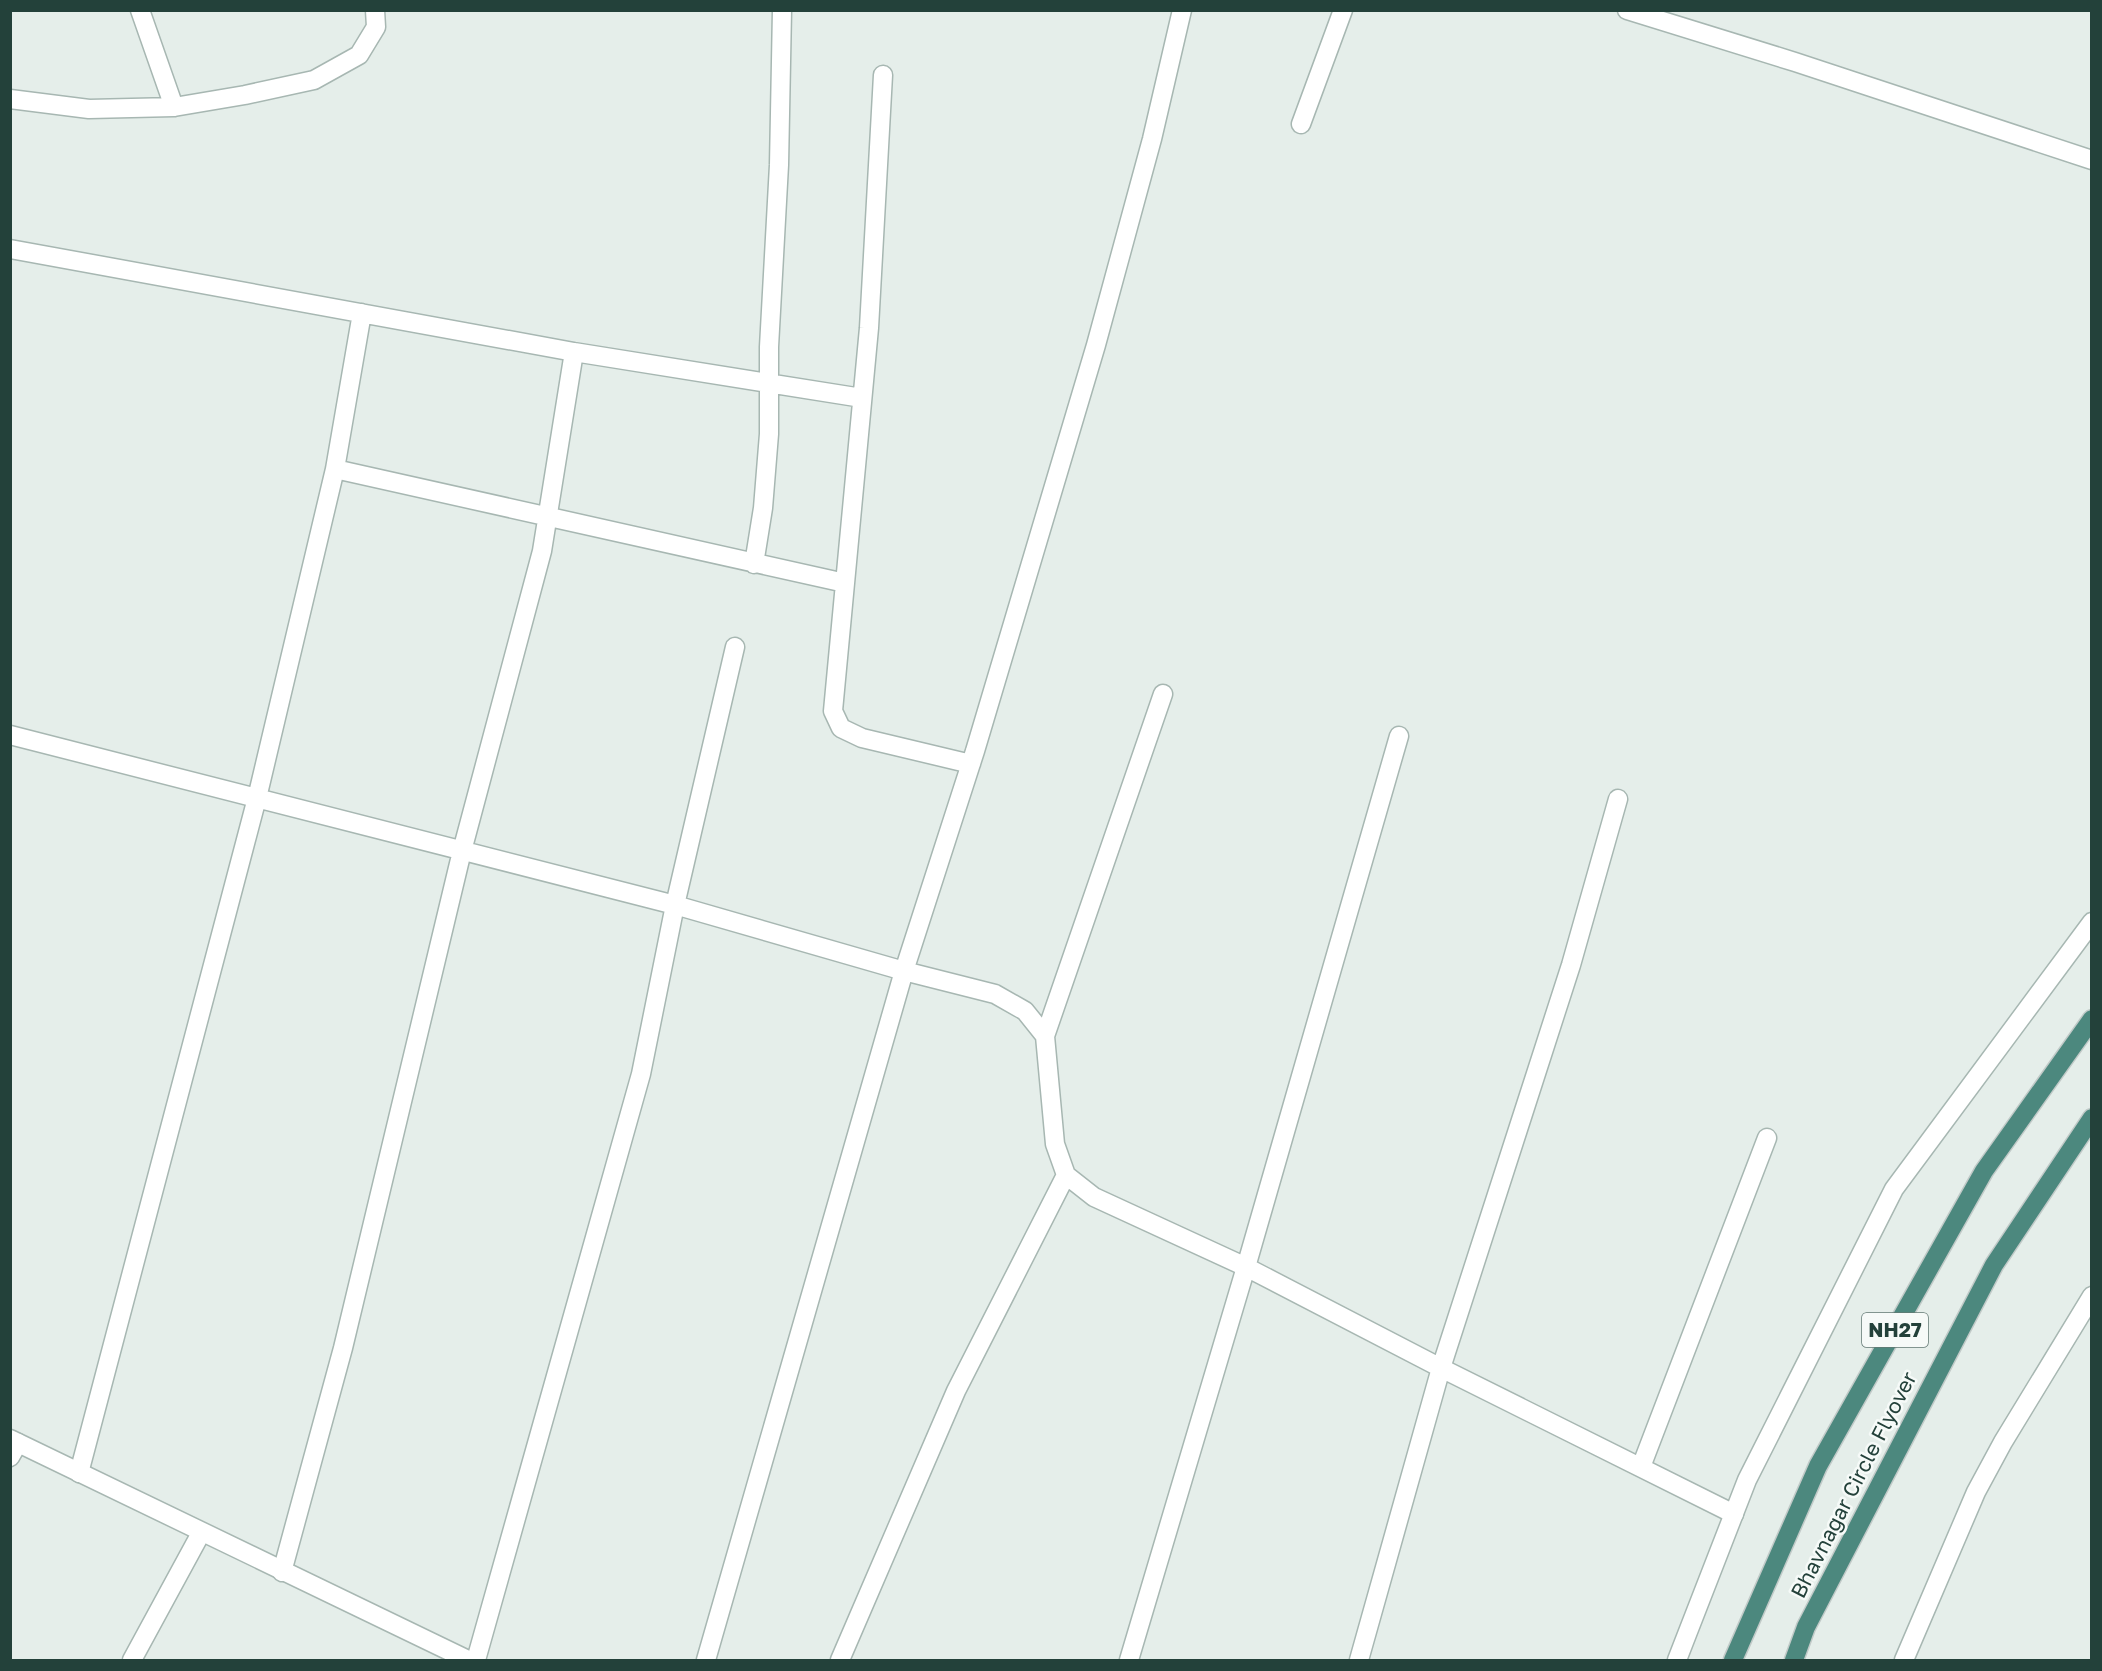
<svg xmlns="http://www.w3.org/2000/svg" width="2102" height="1671" viewBox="0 0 2102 1671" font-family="'Golos Text',sans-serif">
	<rect width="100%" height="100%" fill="#e5eeea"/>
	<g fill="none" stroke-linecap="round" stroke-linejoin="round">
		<defs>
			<path id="minor" d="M140,10L174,107
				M1627,10L1795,62L2092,160
				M883,75L869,328L833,711L841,728L862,738L971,764
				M10,99L89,109L174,107L245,95L314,80L359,55L376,27L375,10
				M1301,124L1343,10
				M10,249L574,352L862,398
				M335,469L845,583
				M754,564L763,508L769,434V347L779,165L782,10
				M10,735L675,905L904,971L995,994L1025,1011L1045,1036L1055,1144L1066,1175L1094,1197L1246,1267L1441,1368L1734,1514
				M1045,1036L1163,694
				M10,1457L18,1443
				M1641,1467L1767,1138
				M79,1473L257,798L335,469L362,313
				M282,1572L343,1348L462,851L542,551L574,352
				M132,1660L201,1533
				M476,1660L641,1074L675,905L735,647
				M706,1660L904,971L975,751L1096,345L1152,139L1182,10
				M840,1660L956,1391L1066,1175
				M1129,1660L1246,1267L1399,736
				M1359,1660L1441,1368L1571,965L1618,799"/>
			<path id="tertiary" d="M10,1439L468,1660
				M1677,1660L1747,1480L1894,1189L2092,922
				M1904,1660L1976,1492L2003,1442L2092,1296"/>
			<path id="trunk" d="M1733,1660L1818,1466L1984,1171L2092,1019
				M1794,1660L1806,1627L1994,1265L2092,1118"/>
		</defs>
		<!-- minor casing -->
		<use href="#minor" stroke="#a7b7b2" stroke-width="21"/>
		<!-- tertiary casing -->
		<use href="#tertiary" stroke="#a7b7b2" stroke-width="21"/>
		<!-- trunk casing -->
		<use href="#trunk" stroke="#c1cac8" stroke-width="21"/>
		<!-- minor -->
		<use href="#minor" stroke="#fff" stroke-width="18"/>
		<!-- tertiary -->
		<use href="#tertiary" stroke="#fff" stroke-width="18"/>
		<!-- trunk -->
		<use href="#trunk" stroke="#4c887e" stroke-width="18"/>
	</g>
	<g text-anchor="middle" stroke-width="5" stroke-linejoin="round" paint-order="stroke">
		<!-- shield labels -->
		<rect fill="#f6faf8" stroke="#627873" stroke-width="1.5" x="1862" y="1313" width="66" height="34" rx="4.5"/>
		<g font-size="20" font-weight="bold" fill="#23413a">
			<text x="1895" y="1337">NH27</text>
		</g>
		<!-- street labels -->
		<g font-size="21" fill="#23413a" stroke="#f6faf8">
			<text transform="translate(1854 1485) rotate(-63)" y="7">Bhavnagar Circle Flyover</text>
		</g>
	</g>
	<!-- border -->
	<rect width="2102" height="1671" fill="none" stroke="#23413a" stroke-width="24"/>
</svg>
